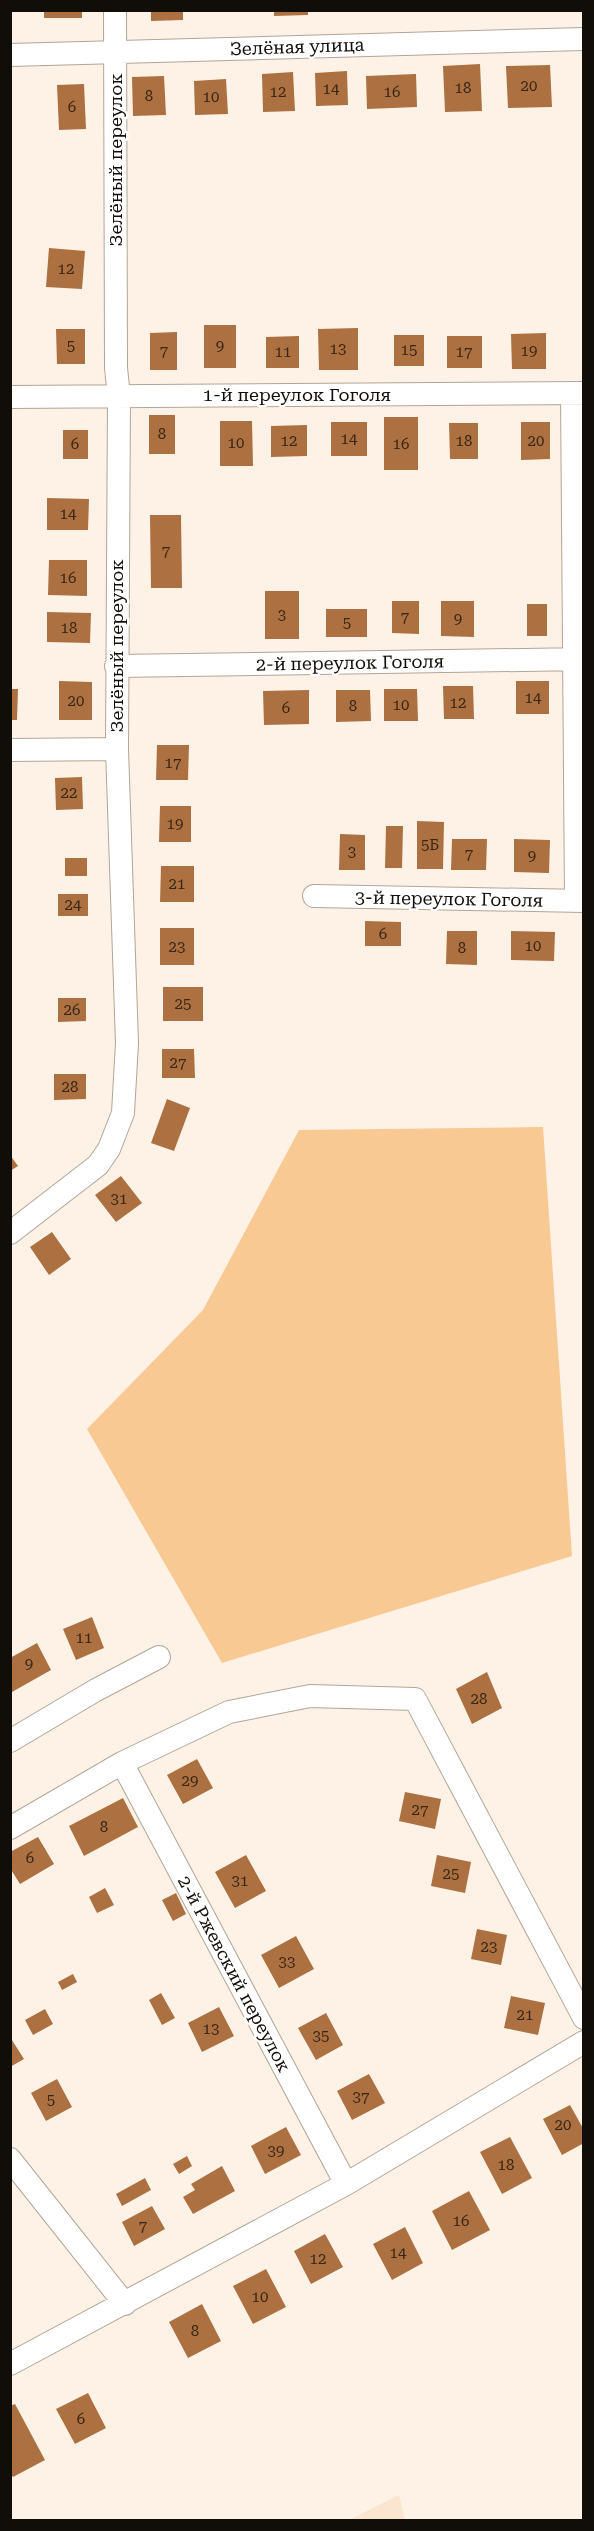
<svg xmlns="http://www.w3.org/2000/svg" width="594" height="2531" viewBox="0 0 594 2531" font-family="'Roboto Serif',serif">
	<rect width="100%" height="100%" fill="#fef2e6"/>
	<!-- built -->
	<path fill="#f9e5d0" d="M399,2495L405,2520H349Z"/>
	<!-- green -->
	<path fill="#f9c993" d="M543,1127L572,1556L222,1663L87,1429L203,1310L299,1130Z"/>
	<!-- building -->
	<path fill="#ac7041" d="M44,10H82V18H44Z
		M151,10H183V20L151,21Z
		M274,10H308V15L274,16Z
		M480,64L482,111L445,112L443,66Z
		M550,65L552,107L508,108L506,66Z
		M347,71L348,105L316,106L315,73Z
		M293,72L295,111L263,112L262,74Z
		M416,74L417,107L367,109L366,76Z
		M164,76L166,115L133,116L132,77Z
		M226,79L228,114L195,115L194,81Z
		M84,84L86,129L59,130L57,85Z
		M49,248L85,251L82,289L46,287Z
		M204,325H236V368H204Z
		M358,328V370H319L318,329Z
		M56,329H85V364H57Z
		M177,332V370H150V333Z
		M546,333V369H512L511,334Z
		M394,335H424V366H394Z
		M299,336V368H266V337Z
		M447,336H482V368H447Z
		M149,415H175V454H149Z
		M384,417H418V470H384Z
		M220,421H252L253,466H220Z
		M331,422H367V456H331Z
		M521,422H550V459L521,460Z
		M449,423H478V459H450Z
		M307,425V456L271,457V426Z
		M63,430H88V459H63Z
		M47,498L89,499L88,530H47Z
		M150,515H181L182,588H151Z
		M49,560H87V596L48,595Z
		M265,591H299V639H265Z
		M392,601H419V634L392,633Z
		M441,601H474V637L441,636Z
		M527,604H547V636H527Z
		M326,609H367V637H326Z
		M47,612L91,613L90,643L47,642Z
		M59,681L92,682V720H59Z
		M516,681H549V714H516Z
		M443,686H473L474,719H444Z
		M10,689H18L17,720H10Z
		M384,689H417L418,721H384Z
		M309,690V724L264,725L263,691Z
		M336,690H370L371,721L336,722Z
		M157,745H189L188,780H156Z
		M82,777L83,809L56,810L55,778Z
		M160,806H191V842H159Z
		M417,821L444,822L443,869H417Z
		M386,826H403L402,868H385Z
		M340,834L365,835V870H339Z
		M452,839H487L486,870H451Z
		M514,839L550,840L549,873L514,872Z
		M65,858H87V876H65Z
		M161,866H194V902H160Z
		M58,894H88V916H58Z
		M365,921L401,922V946H365Z
		M160,928H194V965H160Z
		M447,931H477V965L446,964Z
		M511,931L555,932L554,961L511,960Z
		M163,987H203V1021H163Z
		M58,998H86V1021L58,1022Z
		M162,1049H194L195,1078H162Z
		M54,1074H86V1099L54,1100Z
		M167,1099L190,1108L174,1151L151,1143Z
		M10,1155L18,1166L10,1171Z
		M121,1176L142,1203L116,1222L95,1195Z
		M52,1232L71,1259L49,1275L30,1247Z
		M92,1617L104,1648L76,1660L63,1629Z
		M37,1643L51,1670L12,1692L10,1658Z
		M487,1672L502,1708L472,1724L456,1689Z
		M197,1759L213,1788L183,1804L167,1775Z
		M405,1792L441,1799L435,1829L399,1821Z
		M123,1798L138,1827L84,1856L69,1826Z
		M38,1837L54,1864L20,1884L10,1868V1852Z
		M246,1855L266,1891L235,1908L215,1872Z
		M437,1855L471,1862L465,1893L431,1886Z
		M105,1888L114,1905L97,1913L89,1897Z
		M176,1893L186,1914L173,1921L162,1900Z
		M477,1929L507,1935L501,1965L471,1959Z
		M296,1936L314,1969L279,1988L261,1955Z
		M73,1974L77,1982L62,1990L58,1982Z
		M161,1993L175,2018L162,2025L149,2000Z
		M511,1996L545,2003L538,2035L504,2028Z
		M219,2007L234,2036L202,2052L188,2023Z
		M45,2009L53,2024L33,2035L25,2020Z
		M326,2013L343,2045L316,2060L298,2028Z
		M10,2037L24,2059L10,2067Z
		M369,2074L385,2103L352,2120L337,2091Z
		M57,2079L72,2107L46,2121L31,2093Z
		M570,2105L584,2130V2143L562,2155L543,2119Z
		M286,2127L301,2155L265,2174L251,2146Z
		M510,2137L532,2178L502,2194L480,2152Z
		M187,2156L192,2166L179,2174L173,2164Z
		M222,2166L235,2191L193,2214L183,2197L195,2190L191,2184Z
		M145,2178L151,2190L122,2206L116,2194Z
		M469,2191L490,2230L452,2250L432,2211Z
		M152,2206L165,2229L134,2246L122,2222Z
		M405,2227L423,2263L392,2280L373,2244Z
		M325,2234L343,2267L311,2284L294,2251Z
		M266,2269L286,2307L253,2324L233,2286Z
		M202,2304L221,2341L188,2358L169,2322Z
		M88,2393L106,2428L75,2444L56,2409Z
		M15,2404L45,2460L13,2477L10,2473V2406Z"/>
	<g fill="none" stroke-linecap="round" stroke-linejoin="round">
		<defs>
			<path id="street" d="M10,55L584,39
				M572,393L576,901
				M10,397L584,393
				M116,666L584,659
				M10,750L117,749
				M314,896L584,901
				M10,1233L98,1165L109,1149L123,1113L127,1043L117,749L119,396L116,368L115,10
				M10,1741L96,1690L159,1657
				M122,1763L346,2184
				M10,1828L122,1763L229,1712L310,1696L415,1699L584,2018
				M10,2159L125,2304
				M10,2364L346,2184L584,2042"/>
		</defs>
		<!-- street casing -->
		<use href="#street" stroke="#b2a597" stroke-width="24"/>
		<!-- street -->
		<use href="#street" stroke="#fff" stroke-width="22"/>
	</g>
	<g text-anchor="middle" stroke-width="5" stroke-linejoin="round" paint-order="stroke">
		<!-- number labels -->
		<g font-size="15" fill="#382616">
			<text x="529" y="91">20</text>
			<text x="463" y="93">18</text>
			<text x="331" y="94">14</text>
			<text x="278" y="97">12</text>
			<text x="392" y="97">16</text>
			<text x="149" y="101">8</text>
			<text x="211" y="102">10</text>
			<text x="72" y="112">6</text>
			<text x="66" y="274">12</text>
			<text x="71" y="351">5</text>
			<text x="220" y="351">9</text>
			<text x="338" y="354">13</text>
			<text x="409" y="355">15</text>
			<text x="164" y="356">7</text>
			<text x="529" y="356">19</text>
			<text x="283" y="357">11</text>
			<text x="464" y="357">17</text>
			<text x="162" y="439">8</text>
			<text x="349" y="444">14</text>
			<text x="289" y="446">12</text>
			<text x="464" y="446">18</text>
			<text x="536" y="446">20</text>
			<text x="236" y="448">10</text>
			<text x="75" y="449">6</text>
			<text x="401" y="449">16</text>
			<text x="68" y="519">14</text>
			<text x="166" y="556">7</text>
			<text x="68" y="583">16</text>
			<text x="282" y="620">3</text>
			<text x="405" y="622">7</text>
			<text x="458" y="624">9</text>
			<text x="347" y="628">5</text>
			<text x="69" y="633">18</text>
			<text x="533" y="703">14</text>
			<text x="76" y="706">20</text>
			<text x="458" y="708">12</text>
			<text x="401" y="710">10</text>
			<text x="353" y="711">8</text>
			<text x="286" y="713">6</text>
			<text x="173" y="768">17</text>
			<text x="69" y="798">22</text>
			<text x="175" y="829">19</text>
			<text x="430" y="850">5Б</text>
			<text x="352" y="857">3</text>
			<text x="469" y="859">7</text>
			<text x="532" y="861">9</text>
			<text x="177" y="889">21</text>
			<text x="73" y="910">24</text>
			<text x="383" y="939">6</text>
			<text x="533" y="951">10</text>
			<text x="177" y="952">23</text>
			<text x="462" y="953">8</text>
			<text x="183" y="1009">25</text>
			<text x="72" y="1015">26</text>
			<text x="178" y="1068">27</text>
			<text x="70" y="1092">28</text>
			<text x="119" y="1204">31</text>
			<text x="84" y="1643">11</text>
			<text x="29" y="1669">9</text>
			<text x="479" y="1704">28</text>
			<text x="190" y="1786">29</text>
			<text x="420" y="1815">27</text>
			<text x="104" y="1832">8</text>
			<text x="30" y="1863">6</text>
			<text x="451" y="1879">25</text>
			<text x="240" y="1886">31</text>
			<text x="489" y="1952">23</text>
			<text x="287" y="1967">33</text>
			<text x="525" y="2020">21</text>
			<text x="211" y="2034">13</text>
			<text x="321" y="2041">35</text>
			<text x="361" y="2102">37</text>
			<text x="51" y="2105">5</text>
			<text x="563" y="2130">20</text>
			<text x="276" y="2156">39</text>
			<text x="506" y="2170">18</text>
			<text x="461" y="2226">16</text>
			<text x="143" y="2231">7</text>
			<text x="398" y="2258">14</text>
			<text x="318" y="2264">12</text>
			<text x="260" y="2302">10</text>
			<text x="195" y="2336">8</text>
			<text x="81" y="2424">6</text>
		</g>
		<!-- street labels -->
		<g font-size="18" fill="#110d08" stroke="#fff">
			<text transform="translate(297 47) rotate(-2)" y="6">Зелёная улица</text>
			<text transform="translate(116 160) rotate(-90)" y="6">Зелёный переулок</text>
			<text x="297" y="401">1-й переулок Гоголя</text>
			<text transform="translate(117 646) rotate(-90)" y="6">Зелёный переулок</text>
			<text transform="translate(350 663) rotate(-1)" y="6">2-й переулок Гоголя</text>
			<text transform="translate(449 899) rotate(1)" y="6">3-й переулок Гоголя</text>
			<text transform="translate(234 1974) rotate(62)" y="6">2-й Ржевский переулок</text>
		</g>
	</g>
	<!-- border -->
	<rect width="594" height="2531" fill="none" stroke="#110d08" stroke-width="24"/>
</svg>
